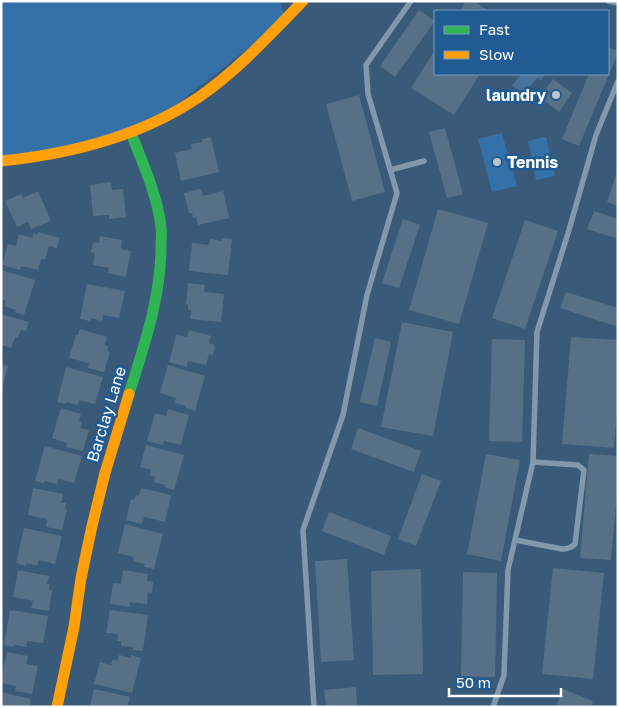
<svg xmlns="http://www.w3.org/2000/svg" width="619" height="708" viewBox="0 0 619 708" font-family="'Golos Text',sans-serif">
	<rect width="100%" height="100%" fill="#3a5a79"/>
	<!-- green -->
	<path fill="#3571a9" d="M1,1H280L285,19L156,121L27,159L1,158Z
		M502,133L517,186L492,192L478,139Z
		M546,137L555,176L536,180L528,141Z"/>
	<!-- water -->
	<path fill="#4a7299" d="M522,74H546L541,80L537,78L527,90L521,92L512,85Z"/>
	<!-- building -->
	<path fill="#567088" d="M466,1H473L489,11H460Z
		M419,10L435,21L395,77L380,66Z
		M608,47L618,51V53L579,146L562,139L589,74H608Z
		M435,50V74H480L454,115L411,88Z
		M553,79L572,93L559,112L539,97Z
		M359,95L385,192L352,201L326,104Z
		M445,128L463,194L447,198L429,132Z
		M211,137L219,172L181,181L175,153L192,149L191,144L202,142V139Z
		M617,172H618V206L607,202Z
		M111,182L112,190L123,189L126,217L109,219V215L93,216L90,185Z
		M201,189L203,196L223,191L229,218L198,225L196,217L193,218L192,213H189L184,193Z
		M38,191L51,221L31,229L28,222L17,227L5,201L21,194L23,198Z
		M438,209L488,223L459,324L409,310Z
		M594,211L618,219V239L587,229Z
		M403,219L420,225L399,288L382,283Z
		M525,220L558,231L525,329L492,318Z
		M38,232L60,238L57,248L49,246L45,260L41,259L38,270L21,266L20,270L2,265L8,244L16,246L19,234L32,238L34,233L38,235Z
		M100,236L122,240L121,249L131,251L126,277L108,273L109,268L93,265L95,253L91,252L93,242L99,243Z
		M222,238L232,239L228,275L189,271L192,243L209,245L210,239L222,241Z
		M1,270L35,280L24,315L15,312L16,310L4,306L6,301L1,300Z
		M188,283L205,285L204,292L224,294L221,322L190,319L191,310H188V305L186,304Z
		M87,284L125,291L119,318L103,315L102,321L90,318V321L80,319Z
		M566,292L618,308V327L560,308Z
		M1,314L29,322L26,331L21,330L18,338L15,337L11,348L1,345Z
		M402,322L453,332L433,436L381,427Z
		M80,329L107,337L105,345L108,346L107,351L110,352L104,372L88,368L89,363L69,358L76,335H78Z
		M189,330L211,336L209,343L215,345L213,355L209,354L206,365L188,361L187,367L169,362L176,335L187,337Z
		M571,337L618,340V399L614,448L562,444Z
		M375,338L391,342L377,406L360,402Z
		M492,339L525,340L522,442L489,441Z
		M1,364L8,366L2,388H1Z
		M168,365L205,376L195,411L186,408V406L175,403L176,398L160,393Z
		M66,367L103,377L95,404L79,400L78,405L66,402V404L57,402Z
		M61,408L81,414L79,421L82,422L80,428L89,430L83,451L66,447L67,443L52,438Z
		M168,409L189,415L181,445L164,441L163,445L147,441L155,413L166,416Z
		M358,428L421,451L414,472L351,449Z
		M146,445L184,455L174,490L164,487L165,485L154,482L155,477L150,475L151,470L140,467Z
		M45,446L82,456L74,483L58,479L57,484L45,481L44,483L35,481Z
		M486,454L520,460L501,561L467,554Z
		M589,454L618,456V484L611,560L580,558Z
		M422,474L441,481L416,546L398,539Z
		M33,488L63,494L61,503H66L65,509L67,510L62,530L46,527L47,519L28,515Z
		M141,488L171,495L165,522L144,517L142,524L126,520L131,499L134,500L136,495L139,496Z
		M329,512L391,536L384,555L322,531Z
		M125,524L163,534L154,569L144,567L145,564L133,561L134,557L118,553Z
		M24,528L62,536L55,564L39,560L37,566L26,563V566L16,563Z
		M347,559L354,660L321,662L315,561Z
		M553,568L604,573L593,679L542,674Z
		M421,569L423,674L373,675L371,571Z
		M18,570L49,576L47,584H50L49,590H52L49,611L31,608L33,601L13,597Z
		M123,570L148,574L147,581L153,582L152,593L148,592L147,604L130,602V607L110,604L113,583L121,584Z
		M463,572L497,573L495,677L461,676Z
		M10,610L48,616L43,643L27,641L26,647L14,645V647L4,645Z
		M110,610L148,615L143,651L133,650V647L121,646V641H117L118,634L106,633Z
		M7,652L28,656L26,664L38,666L32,694L15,691L16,686L1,683V677Z
		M119,655L131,658V655L141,658L132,693L94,684L100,662L111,665L113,659L117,661Z
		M356,687L357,707H326L324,690Z
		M94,689L130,697L127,707H90Z
		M563,689L593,701L591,707H556Z
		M1,692L31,699L29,707H1Z"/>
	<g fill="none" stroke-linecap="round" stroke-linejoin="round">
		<!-- lane -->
		<path stroke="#8298ac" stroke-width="5.5" d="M608,1L618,3
			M390,170L424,161
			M515,540L562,549C567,549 571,548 575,544L584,470L578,465L533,462
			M314,707L303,530L343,415L367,295L397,193L368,94L366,65L411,1
			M493,707L504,675L508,570L533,462L537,332L569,230L596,135L618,81"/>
		<!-- fast -->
		<path stroke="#30b455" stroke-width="11" d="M129,394C144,346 161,297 161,246C161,240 162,233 161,227C157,194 143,164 131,133"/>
		<!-- slow -->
		<path stroke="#ff9f0a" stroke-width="11" d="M1,161C71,154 140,137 199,97C238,70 270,35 303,1
			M57,707L74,627L81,578L92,526L105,473L129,394"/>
	</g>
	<!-- markers -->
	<g fill="#bac5d0" stroke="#205b93" stroke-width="2">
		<circle cx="556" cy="95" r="5"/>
		<circle cx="497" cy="162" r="5"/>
	</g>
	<g text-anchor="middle" stroke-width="5" stroke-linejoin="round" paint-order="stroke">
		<!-- poi labels -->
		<g font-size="16" font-weight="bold" fill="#fff" stroke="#205b93" text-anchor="end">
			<text x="546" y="101">laundry</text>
			<text x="507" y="168" text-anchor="start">Tennis</text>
		</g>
		<!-- street labels -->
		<g font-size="16" fill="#fff" stroke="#205b93">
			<text transform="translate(106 414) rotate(-73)" y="6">Barclay Lane</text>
		</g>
	</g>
	<!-- border -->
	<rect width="619" height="708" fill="none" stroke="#ffffff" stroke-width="5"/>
	<!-- legend -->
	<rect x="434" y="10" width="175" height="65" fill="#205b93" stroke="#799dbe"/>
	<rect x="444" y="26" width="25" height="8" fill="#30b455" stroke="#799dbe"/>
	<text x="479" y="35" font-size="15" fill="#ffffff">Fast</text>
	<rect x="444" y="51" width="25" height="8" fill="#ff9f0a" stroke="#799dbe"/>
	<text x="479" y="60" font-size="15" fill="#ffffff">Slow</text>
	<!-- scale -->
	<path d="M449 688v8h112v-8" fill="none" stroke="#ffffff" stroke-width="2.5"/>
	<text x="456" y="688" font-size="15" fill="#ffffff" stroke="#205b93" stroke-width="4" paint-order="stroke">50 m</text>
</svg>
